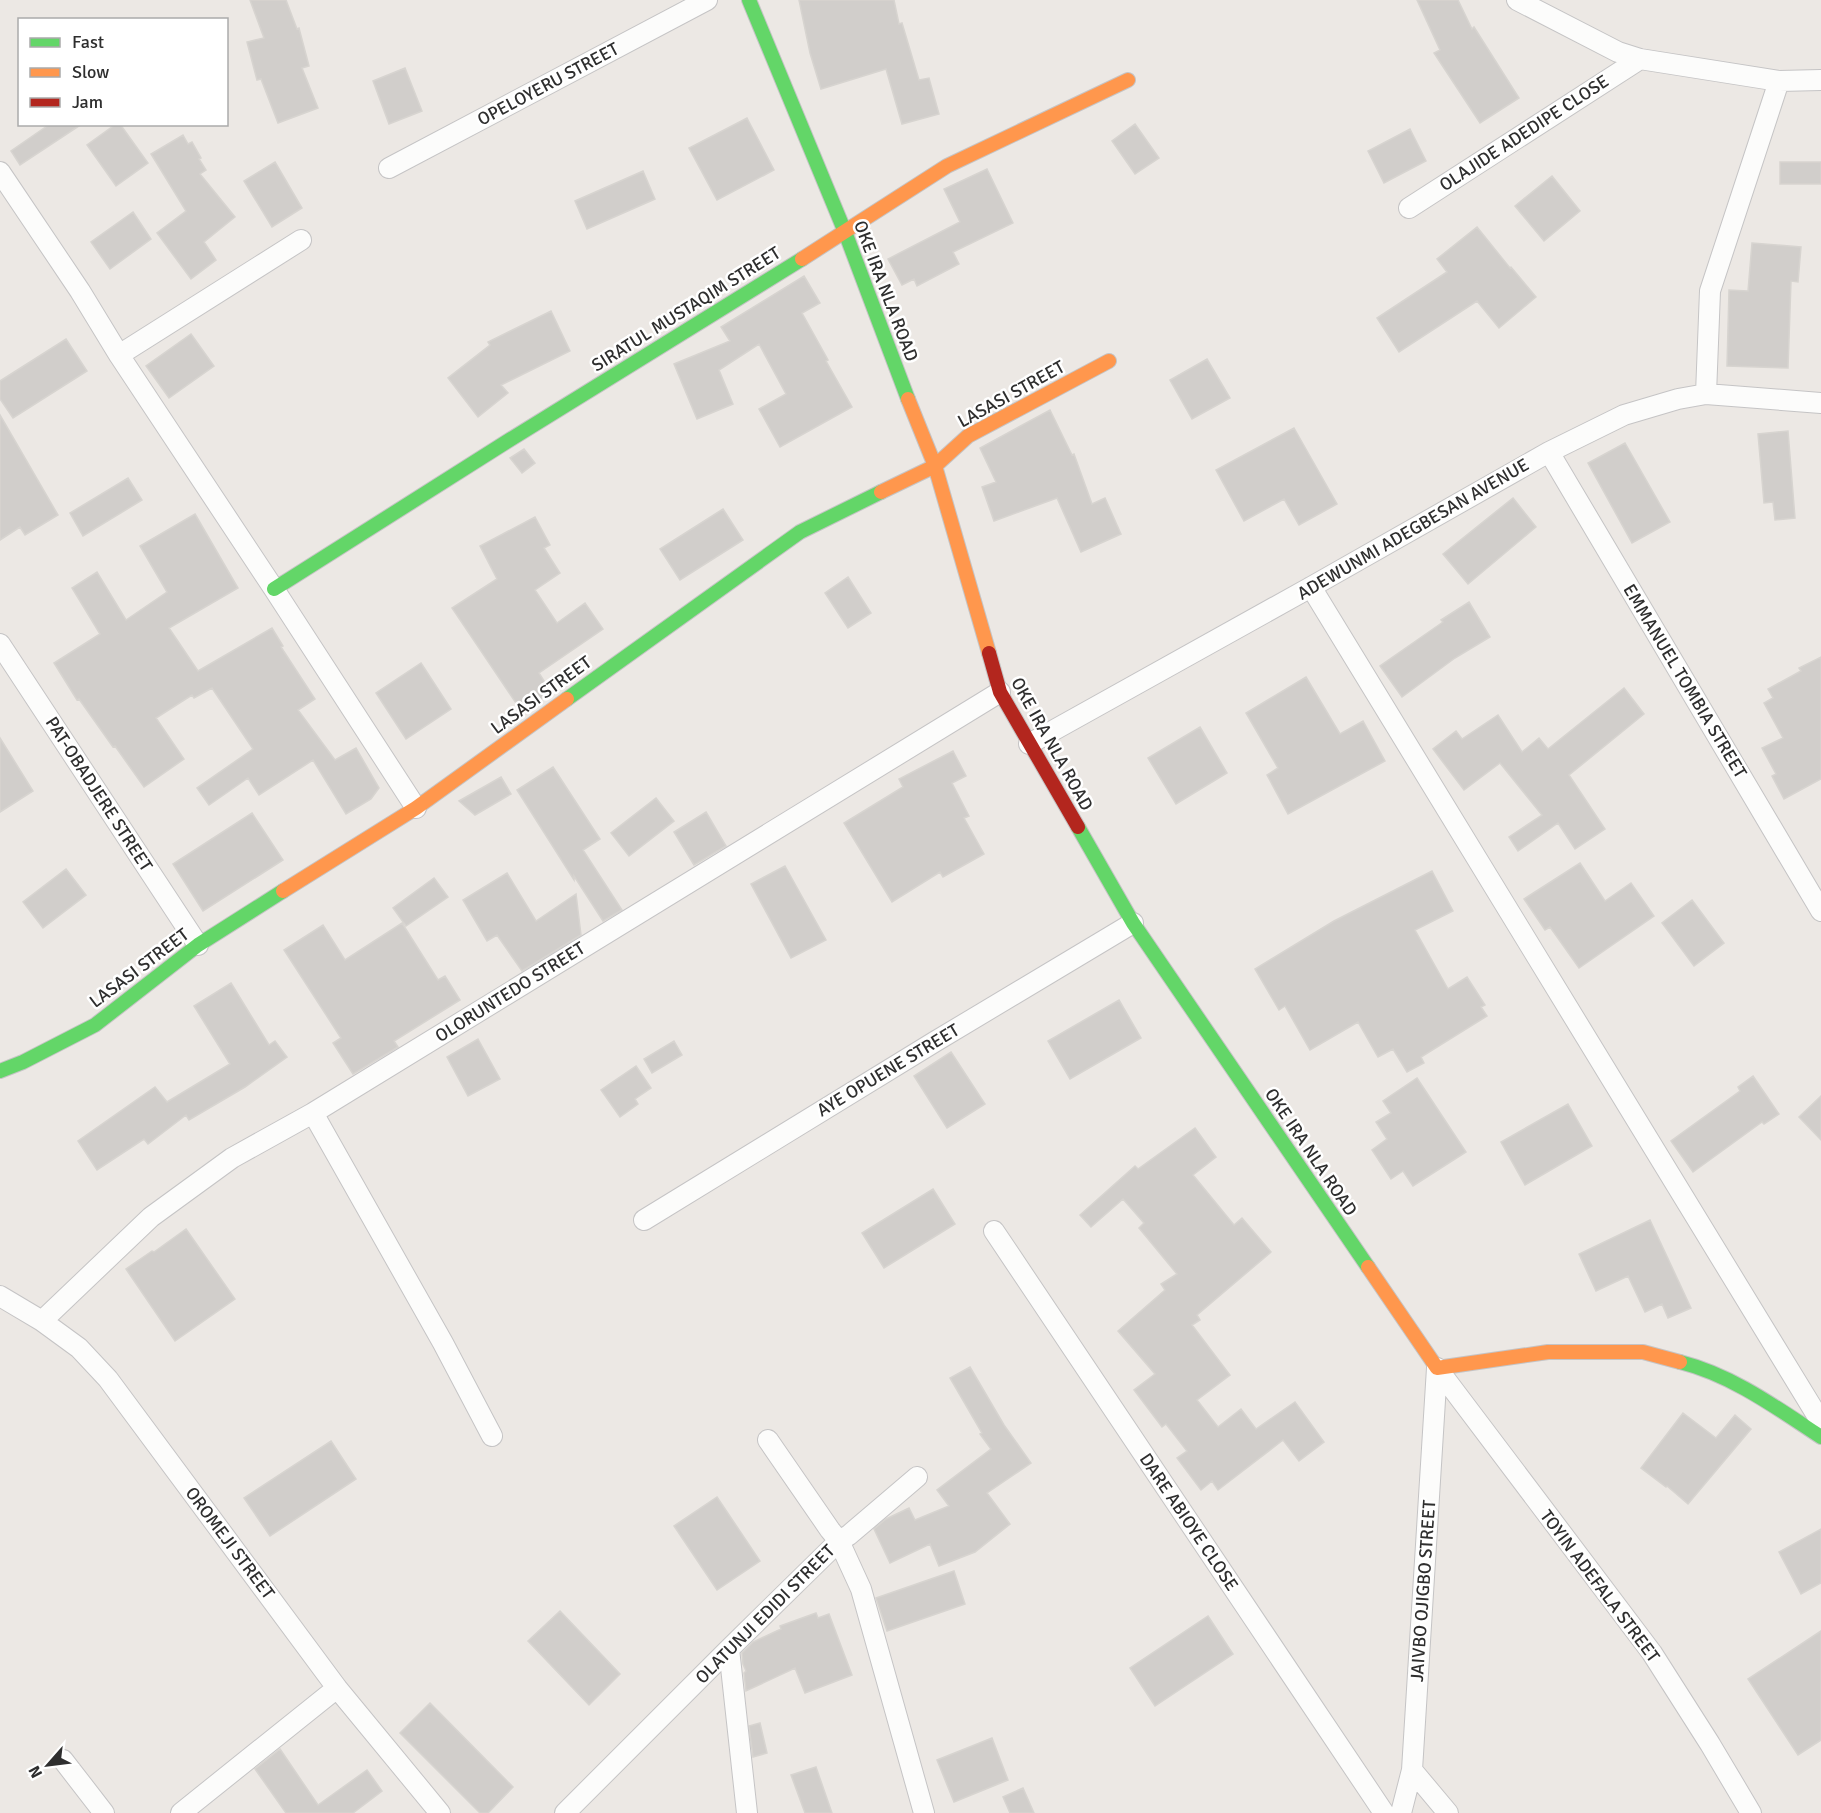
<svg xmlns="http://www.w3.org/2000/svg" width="1821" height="1813" viewBox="0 0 1821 1813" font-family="Signika,sans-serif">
	<rect width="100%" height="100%" fill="#ece8e4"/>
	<!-- building -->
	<path fill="#d1cecb" stroke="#d7d4d0" stroke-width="1.5" d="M250,0H286L297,29L299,28L309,66L302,68L318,108L278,123L261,79L257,80L247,42L264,38Z
		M799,0H894L899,24L902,23L919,80L929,78L939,114L902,124L886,69L821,89L810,53Z
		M1417,0H1458L1472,29L1474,27L1519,98L1480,123L1434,53L1440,50Z
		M405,68L422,111L389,124L373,81Z
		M747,118L774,170L717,200L689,148Z
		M50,124H82L20,165L11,151Z
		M116,124H120L148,163L116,186L87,145Z
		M1135,124L1159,158L1135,174L1112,141Z
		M1410,129L1426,161L1384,183L1368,151Z
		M183,135L188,144L192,142L201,158L199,159L206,170L200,174L235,217L204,242L216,260L191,279L157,233L186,211L151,154Z
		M275,162L302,208L272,227L244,181Z
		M1780,162H1821V184H1780Z
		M987,169L1013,223L953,252L959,264L917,286L914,279L902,285L888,259L960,222L944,189Z
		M643,171L655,199L587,229L575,201Z
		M1552,176L1580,211L1544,241L1515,206Z
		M133,212L151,239L110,269L91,242Z
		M1477,227L1510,268L1511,267L1536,297L1499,328L1477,301L1399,352L1377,318L1447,272L1437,259Z
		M1752,243L1801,247L1798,282L1791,281L1788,368L1727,366L1729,290L1748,291Z
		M804,276L820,303L802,313L828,360L826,361L852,407L780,447L759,409L786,394L759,344L719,370L733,404L697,419L674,364L730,341L721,327Z
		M551,311L570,351L501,385L508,393L478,417L448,378L490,345L488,342Z
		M191,334L214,366L169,398L146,366Z
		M66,339L87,371L13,418L0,399V381Z
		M1207,359L1230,398L1192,419L1170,380Z
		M1050,410L1072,455L1074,454L1092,504L1105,498L1121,534L1081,552L1057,498L994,521L982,487L996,482L980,448Z
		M0,415L58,515L25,535L20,527L0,540Z
		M1294,428L1337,504L1299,525L1284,499L1244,521L1216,470Z
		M1788,431L1795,518L1775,520L1773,502L1764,503L1758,434Z
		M1625,443L1670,522L1632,543L1588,463Z
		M524,449L535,463L522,473L510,458Z
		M128,478L142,500L83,536L70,513Z
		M1513,498L1536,527L1468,584L1443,554Z
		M723,509L743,540L680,580L660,549Z
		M195,514L238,588L169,628L198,671L272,628L283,646L281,647L315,699L298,710L335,760L356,748L379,788L371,799L346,814L313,760L259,795L248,778L209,805L197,788L253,749L212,688L194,698L192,695L156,718L184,759L144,787L115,746L113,747L79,699L77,700L54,663L100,634L72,588L97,572L126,620L167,592L140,546Z
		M535,517L550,545L544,548L560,573L535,590L557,623L585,603L603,629L539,673L551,692L522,712L452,608L497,579L480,546Z
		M848,577L871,613L848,628L825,593Z
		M1469,602L1490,637L1455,658L1402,697L1380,666L1443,622L1441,620Z
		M1821,657V779L1784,799L1772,776L1776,774L1762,748L1783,738L1764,703L1773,698L1768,689L1801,671L1799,668Z
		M421,663L451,709L406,739L376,693Z
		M1306,677L1340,734L1363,721L1385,761L1288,814L1267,775L1278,768L1246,713Z
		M1624,688L1644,714L1569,775L1605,829L1575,849L1558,823L1518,851L1509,837L1542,815L1500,763L1464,790L1433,749L1456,731L1462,739L1498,715L1522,752L1539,738L1548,749Z
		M1200,727L1227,773L1176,804L1148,758Z
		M0,738L33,791L0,812Z
		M953,751L966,776L952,783L969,816L964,818L984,854L943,877L940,872L892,902L844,823L903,787L899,779Z
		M553,767L600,839L583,850L622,910L603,921L574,876V880L517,790Z
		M501,777L511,794L475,815L459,801Z
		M656,798L674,821L629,856L611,833Z
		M706,812L726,846L694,865L674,832Z
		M252,813L283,860L203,911L173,864Z
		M1580,863L1605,901L1631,883L1654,916L1579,968L1550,927L1545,930L1524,899Z
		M785,866L826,940L791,958L751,884Z
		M66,869L86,895L43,928L23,902Z
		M1432,871L1453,911L1415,930L1448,989L1467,977L1485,1005L1481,1007L1487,1016L1421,1057L1424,1063L1407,1072L1393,1049L1378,1057L1358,1022L1310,1050L1285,1006L1279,1010L1255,969L1334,921Z
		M507,873L536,921L576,894L581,935L522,971L497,935L487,941L463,900Z
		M434,878L448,897L406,926L393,908Z
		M1692,900L1724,943L1694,966L1662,923Z
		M402,923L438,980L445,976L460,1000L394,1041L398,1047L353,1074L333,1043L341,1038L284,950L323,925L345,960Z
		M231,983L269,1045L275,1041L287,1057L245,1087L189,1120L186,1115L148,1144L144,1139L97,1170L78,1141L155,1087L167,1102L230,1064L194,1006Z
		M1119,1000L1141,1038L1070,1079L1048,1041Z
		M478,1039L500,1079L468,1096L447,1057Z
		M674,1041L682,1055L652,1073L644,1059Z
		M951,1052L985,1104L947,1128L914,1076Z
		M636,1066L651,1088L635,1099L638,1104L620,1117L601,1090Z
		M1753,1076L1779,1114L1764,1124L1762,1122L1693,1172L1671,1141L1740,1091L1738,1087Z
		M1417,1078L1466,1152L1413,1186L1403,1171L1391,1179L1372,1150L1387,1139L1376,1122L1391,1113L1383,1101Z
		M1821,1096V1140L1799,1117Z
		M1568,1104L1592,1146L1525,1185L1501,1142Z
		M1195,1128L1216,1157L1193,1175L1234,1225L1242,1218L1271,1252L1197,1315L1200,1320L1192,1325L1230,1375L1197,1400L1218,1427L1241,1409L1256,1429L1295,1402L1324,1442L1299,1461L1283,1440L1218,1490L1212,1481L1201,1490L1177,1458L1187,1451L1166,1424L1162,1427L1134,1390L1155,1374L1118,1331L1165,1290L1161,1284L1177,1274L1139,1228L1144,1223L1123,1199L1091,1227L1080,1215L1135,1166L1138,1169Z
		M933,1189L955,1224L884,1268L862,1233Z
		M1650,1220L1691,1308L1668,1318L1662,1304L1645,1312L1628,1276L1596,1291L1579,1254Z
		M186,1229L235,1299L175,1341L126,1269L152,1251L154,1252Z
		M970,1367L1004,1425L1031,1463L987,1493L1010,1524L975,1552L939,1566L930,1544L890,1563L874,1529L886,1519L909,1508L915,1520L949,1506L937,1490L991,1449L980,1434L982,1433L950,1378Z
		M1683,1413L1716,1438L1735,1415L1751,1429L1688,1504L1667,1486L1666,1487L1641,1468Z
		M331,1441L356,1479L270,1536L244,1498Z
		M717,1497L760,1561L717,1590L674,1526Z
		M1821,1529V1583L1801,1594L1779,1552Z
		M954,1571L965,1604L887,1631L876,1598Z
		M560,1611L620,1674L589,1705L528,1641Z
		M816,1613L818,1618L829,1614L852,1675L805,1693L795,1668L746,1691L744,1673L746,1671L743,1664L742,1653L753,1642L781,1629L780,1626Z
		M1208,1616L1233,1654L1155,1706L1130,1668Z
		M1821,1631V1740L1798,1755L1748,1679Z
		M430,1703L513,1787L488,1813H480L400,1733Z
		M760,1723L767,1753L753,1757L749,1726Z
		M992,1738L1008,1780L954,1802L937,1760Z
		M280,1749L318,1805L367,1770L382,1791L353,1813H286L255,1769Z
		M816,1767L832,1813H805L791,1775Z
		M1023,1788L1034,1813H1010L1003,1797Z"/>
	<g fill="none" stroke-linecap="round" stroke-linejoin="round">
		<defs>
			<path id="street" d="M1517,0L1618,52L1640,59L1779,81L1821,80
				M389,168L707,0
				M0,172L80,291L119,355L274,589L416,808
				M1409,208L1640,59
				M119,355L301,240
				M1706,394L1710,291L1779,81
				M1549,452L1821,911
				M1311,587L1821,1422
				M0,644L198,945
				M1029,744L1311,587L1549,452L1624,415L1678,399L1706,394L1821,403
				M313,1113L443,1343L492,1436
				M644,1220L936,1041L1133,923
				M994,1231L1384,1813
				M0,1296L42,1321L79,1348L108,1379L337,1688L440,1813
				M42,1321L151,1217L232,1158L313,1113L1000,692
				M1437,1368L1652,1653L1710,1744L1751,1813
				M768,1440L830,1530L839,1541L849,1535L917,1477
				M729,1649L747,1813
				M63,1760L104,1813
				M1412,1770L1448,1813
				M181,1813L337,1688
				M565,1813L729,1649L839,1541L861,1589L924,1813
				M1401,1813L1412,1770L1437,1368"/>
			<path id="fast" d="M749,0L845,232L908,399
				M274,589L511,439L802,259
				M567,699L800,532L881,492
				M1078,827L1133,923L1368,1267
				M0,1071L23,1062L95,1025L198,945L283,891
				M1680,1362C1732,1375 1777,1408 1821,1437"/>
			<path id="slow" d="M802,259L947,166L1128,80
				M908,399L935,466L989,653
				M881,492L935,466L968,436L1109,361
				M283,891L416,808L567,699
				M1368,1267L1437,1368L1548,1352H1643L1680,1362"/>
			<path id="jam" d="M989,653L1000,692L1078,827"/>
		</defs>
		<!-- street casing -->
		<use href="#street" stroke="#c5c4c5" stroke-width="22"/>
		<!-- fast casing -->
		<use href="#fast" stroke="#c5c4c5" stroke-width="16"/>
		<!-- slow casing -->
		<use href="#slow" stroke="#c5c4c5" stroke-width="16"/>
		<!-- jam casing -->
		<use href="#jam" stroke="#c5c4c5" stroke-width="16"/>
		<!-- street -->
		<use href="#street" stroke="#fcfcfb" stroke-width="20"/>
		<!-- fast -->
		<use href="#fast" stroke="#63d668" stroke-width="14"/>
		<!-- slow -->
		<use href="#slow" stroke="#ff974d" stroke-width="14"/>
		<!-- jam -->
		<use href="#jam" stroke="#b3261e" stroke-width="14"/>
	</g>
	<g text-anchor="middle" stroke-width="5" stroke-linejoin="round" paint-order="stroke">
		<!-- street labels -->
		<g font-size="18" fill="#2e2e2e" stroke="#fff">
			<text transform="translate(548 84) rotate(-28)" y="6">OPELOYERU STREET</text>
			<text transform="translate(1524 133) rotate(-33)" y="6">OLAJIDE ADEDIPE CLOSE</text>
			<text transform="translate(886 291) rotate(69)" y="6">OKE IRA NLA ROAD</text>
			<text transform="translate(686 309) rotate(-32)" y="6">SIRATUL MUSTAQIM STREET</text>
			<text transform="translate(1011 394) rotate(-29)" y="6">LASASI STREET</text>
			<text transform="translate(1413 529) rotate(-30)" y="6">ADEWUNMI ADEGBESAN AVENUE</text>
			<text transform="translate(1685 681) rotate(59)" y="6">EMMANUEL TOMBIA STREET</text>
			<text transform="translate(541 695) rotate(-36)" y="6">LASASI STREET</text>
			<text transform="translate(1052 744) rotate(61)" y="6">OKE IRA NLA ROAD</text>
			<text transform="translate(99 794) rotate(57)" y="6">PAT-OBADJERE STREET</text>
			<text transform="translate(139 968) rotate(-37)" y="6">LASASI STREET</text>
			<text transform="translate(510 992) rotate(-32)" y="6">OLORUNTEDO STREET</text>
			<text transform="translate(888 1070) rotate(-31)" y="6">AYE OPUENE STREET</text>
			<text transform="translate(1311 1152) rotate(56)" y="6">OKE IRA NLA ROAD</text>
			<text transform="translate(1189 1522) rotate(56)" y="6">DARE ABIOYE CLOSE</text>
			<text transform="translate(230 1543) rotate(53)" y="6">OROMEJI STREET</text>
			<text transform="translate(1600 1586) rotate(53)" y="6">TOYIN ADEFALA STREET</text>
			<text transform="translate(1423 1591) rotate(-86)" y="6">JAIVBO OJIGBO STREET</text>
			<text transform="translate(765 1614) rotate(-45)" y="6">OLATUNJI EDIDI STREET</text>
		</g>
	</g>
	<!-- legend -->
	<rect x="18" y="18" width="210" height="108" fill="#ffffff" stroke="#ababab" stroke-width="1.5"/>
	<rect x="30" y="38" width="30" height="9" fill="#63d668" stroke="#ababab" stroke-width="1.5"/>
	<text x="72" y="48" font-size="18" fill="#2e2e2e">Fast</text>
	<rect x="30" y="68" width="30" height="9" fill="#ff974d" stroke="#ababab" stroke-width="1.5"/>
	<text x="72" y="78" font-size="18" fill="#2e2e2e">Slow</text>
	<rect x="30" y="98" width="30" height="9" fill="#b3261e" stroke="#ababab" stroke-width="1.5"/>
	<text x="72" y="108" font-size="18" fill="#2e2e2e">Jam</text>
	<!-- north arrow -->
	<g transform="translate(48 1765) rotate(242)" stroke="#ffffff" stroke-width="4.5" paint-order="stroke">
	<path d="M0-4.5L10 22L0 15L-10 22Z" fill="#2e2e2e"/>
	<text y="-9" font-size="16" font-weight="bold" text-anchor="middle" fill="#2e2e2e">N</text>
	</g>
</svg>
